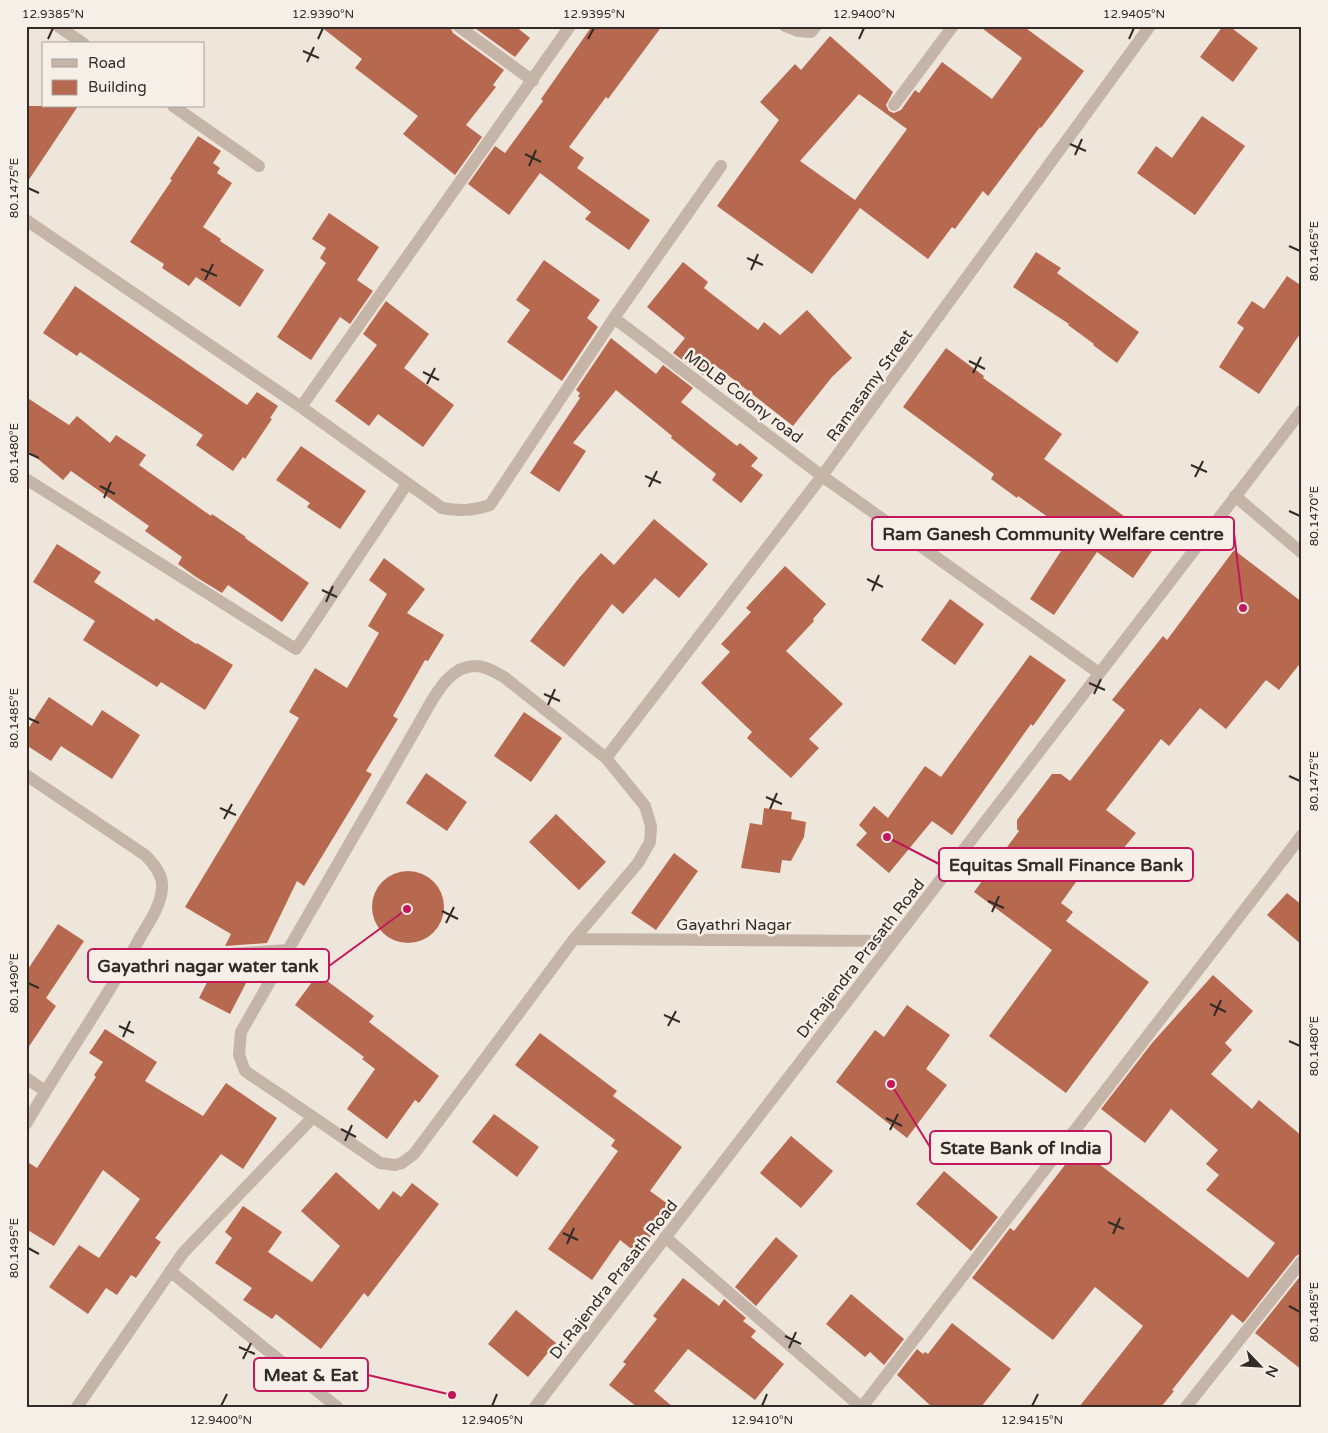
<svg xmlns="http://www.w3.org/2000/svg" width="1328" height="1433" viewBox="0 0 1328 1433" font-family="'Varela Round',sans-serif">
	<rect width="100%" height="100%" fill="#eee5db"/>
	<!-- building -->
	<path fill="#b76950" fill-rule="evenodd" d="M320,26H450L453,33L504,70L493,85L496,87L466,125L482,137L455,175L403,134L418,116L355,68L362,59Z
		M472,26H515L530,38L515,57Z
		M592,26H662L608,99L606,97L569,147L584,158L577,168L650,220L629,250L585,219L591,212L540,173L509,215L468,184L495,146L505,153L543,101L541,99Z
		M979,26H1023L1084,71L1041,128L1040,127L988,196L983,191L955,229L952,227L928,259L860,208L812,274L717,206L779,120L760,102L795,64L801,70L830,36L893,92L886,105L889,111L894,113L901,110L915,90L919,93L942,62L992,99L1022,58ZM859,94L907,129L855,200L800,161Z
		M1223,26H1229L1258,48L1233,82L1200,57Z
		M26,106H78L26,184Z
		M1202,116L1245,146L1195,215L1137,173L1156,146L1172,158Z
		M198,136L221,151L213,163L220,168L217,173L232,183L203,227L221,239L220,241L264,270L240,307L196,277L189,286L162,268L164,264L130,242L172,180L170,179Z
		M329,213L379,247L357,280L373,291L350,324L340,317L311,360L277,337L326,263L320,258L326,248L312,239Z
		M1036,252L1061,268L1057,273L1139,332L1117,363L1093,345L1094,344L1068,325L1069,324L1013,287Z
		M544,260L600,300L587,318L598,327L562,381L507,342L530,310L516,300Z
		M683,262L708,282L704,288L758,330L764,322L780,335L807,310L852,358L832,377L793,426L715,365L713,368L710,365L703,375L673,353L685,338L647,307Z
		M1287,276L1302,286V331L1259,394L1219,367L1244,328L1237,323L1252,301L1264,309Z
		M75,286L247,405L257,392L278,406L270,418L272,419L245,459L243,457L233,471L196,445L203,435L80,352L77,356L43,333Z
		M386,301L429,334L404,368L454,405L423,447L378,414L369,426L335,401L377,345L363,334Z
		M611,338L656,374L663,365L693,388L681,402L737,446L740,443L758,458L751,466L763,475L741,503L712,480L716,474L671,438L672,436L616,390L573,443L586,451L559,492L530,473L580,398L578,396L580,393L576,390Z
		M946,348L984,376L983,378L1062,434L1044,459L1159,541L1133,578L1097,552L1054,615L1030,599L1072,534L1018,496L1017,498L991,479L994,474L903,407Z
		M26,397L69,425L77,416L110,443L116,435L146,455L139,465L211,516L212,514L246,537L245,538L309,583L282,622L228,585L222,593L196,577L178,564L182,557L145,531L149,526L71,471L63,480L26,449Z
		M301,446L366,491L340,529L307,507L310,503L276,480Z
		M654,519L708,564L679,598L655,578L623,614L612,604L564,667L530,641L579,578L601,553L614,565Z
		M57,544L101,572L94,582L154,621L156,618L196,644L197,643L233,665L205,710L161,682L157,687L83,640L95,621L33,582Z
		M1234,550L1302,602V661L1279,690L1266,680L1226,729L1200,708L1169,746L1161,739L1106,810L1136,833L1114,860L1086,868L1061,903L1073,912L1066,921L1149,982L1066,1093L989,1036L1052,950L974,892L1019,831L1017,829V820L1052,774H1061L1070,781L1125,710L1112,700L1163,636L1167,640Z
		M384,558L425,589L407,613L444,635L428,661L425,660L393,716L398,719L366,771L372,774L304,886L297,881L267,943L225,946L231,934L185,907L299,718L289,712L315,668L347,688L379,633L368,626L387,594L369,580Z
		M785,566L826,604L813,619L814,621L786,651L843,704L809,739L819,748L791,778L747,738L752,732L701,683L730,652L721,644L751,612L746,608Z
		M950,599L984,624L955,665L921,640Z
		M1030,655L1066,680L1033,726L1031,724L952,835L932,821L889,873L856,845L867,833L859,825L874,806L888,818L925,766L941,777Z
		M49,697L92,726L102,710L140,735L112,779L61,746L51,761L26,745V732Z
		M524,712L562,738L531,782L494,756Z
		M426,773L467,802L447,831L406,803Z
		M764,808L792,812L791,819L806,822L804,837L791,861L782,860L780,873L741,868L750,823L762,825Z
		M556,814L606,862L579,890L529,842Z
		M674,853L698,871L656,930L631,913Z
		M372 907a36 36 0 1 1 72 0a36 36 0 1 1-72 0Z
		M1287,893L1302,905V945L1267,915Z
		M58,924L84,941L46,998L56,1006L26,1051V972Z
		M258,960L230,1014L199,998L217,963Z
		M318,974L374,1016L369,1022L439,1076L419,1103L415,1100L387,1139L347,1109L375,1069L362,1059L364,1057L295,1005Z
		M1213,975L1253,1011L1225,1043L1232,1050L1211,1074L1252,1109L1259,1100L1302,1136V1253L1296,1256L1243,1323L1232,1314L1172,1390L1174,1391L1161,1407H1079L1143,1326L1095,1287L1053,1340L972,1278L1010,1228L1014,1231L1078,1148L1248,1278L1275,1243L1206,1190L1219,1175L1206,1164L1218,1150L1171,1109L1145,1143L1101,1109L1152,1043Z
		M907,1005L950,1035L926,1069L947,1085L907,1138L836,1082L875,1030L884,1037Z
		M105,1029L157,1062L145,1081L203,1116L226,1083L277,1118L243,1169L221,1154L155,1238L161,1242L136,1278L131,1275L117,1295L106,1288L88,1314L49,1287L79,1245L99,1258L140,1199L103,1170L54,1246L26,1229V1161L37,1168L96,1077L94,1075L103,1062L89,1053Z
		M540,1033L617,1091L613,1096L682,1147L650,1191L672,1207L638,1254L620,1240L592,1280L548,1249L618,1151L611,1146L615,1140L515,1065Z
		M494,1114L539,1147L517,1177L472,1142Z
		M791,1136L833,1171L801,1208L760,1173Z
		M944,1171L998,1217L971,1251L916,1204Z
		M336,1172L379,1210L393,1191L401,1197L412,1183L439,1204L368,1297L364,1293L321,1349L276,1314L272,1319L243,1300L252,1288L215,1263L232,1238L225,1232L243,1206L282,1232L268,1252L312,1282L340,1246L301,1211Z
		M776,1237L798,1256L756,1306L735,1287Z
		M1302,1274V1370L1255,1333Z
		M683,1278L719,1306L724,1299L746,1318L743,1321L756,1331L751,1337L784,1364L755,1400L688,1349L654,1391L673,1407H637L609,1385L626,1364L623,1362L657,1319L653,1316Z
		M851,1294L904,1339L884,1365L870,1352L865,1357L826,1324Z
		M516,1310L556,1343L528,1377L488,1344Z
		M952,1323L1011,1369L981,1407H932L897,1375L917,1349L923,1354L925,1352L928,1354Z"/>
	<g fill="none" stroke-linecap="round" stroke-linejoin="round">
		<!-- minor -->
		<path stroke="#c5b5a8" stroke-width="12" d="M58,26L84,44
			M458,26L533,81
			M785,26L798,31L811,32L816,26
			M894,105L953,26
			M173,106L259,166
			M26,220L301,407L442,508C460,511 472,511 490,505L614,318L721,166
			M614,318L822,476L1099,673
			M301,407L570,26
			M26,479L296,649L407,484
			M1235,496L1302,553
			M606,758L822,476L1150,26
			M26,775L145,855C153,863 163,874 162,887C162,903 149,923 141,936C106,1000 63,1060 26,1124
			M574,939L893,941
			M128,961L288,950L418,725C432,701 451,656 486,668C492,670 498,674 504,677L606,758L645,806L651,826L650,842L638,863L574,939L414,1154L402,1163L395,1165L380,1163L313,1117
			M26,1078L45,1091
			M665,1237L861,1407
			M170,1271L337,1407
			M77,1407L183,1253L313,1117L245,1071L239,1055L241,1032L288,950
			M862,1407L1302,835
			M1186,1407L1302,1261"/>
		<!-- tertiary -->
		<path stroke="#c5b5a8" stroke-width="12" d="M535,1407L1302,410"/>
	</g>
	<!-- ticks -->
	<path fill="none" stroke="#332b28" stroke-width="2" d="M48,39L53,28M318,39L323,28M588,39L594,28M859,39L864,28M1129,39L1134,28M303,51L319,58M307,62L314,47M1070,144L1086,151M525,154L541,162M1075,155L1082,139M529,166L536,150M28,188L39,193M1289,246L1300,251M747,258L763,265M201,269L217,276M751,270L758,254M205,280L213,264M969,361L985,369M423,372L439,380M973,373L981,357M427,384L435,368M28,453L39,458M1191,465L1207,472M645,476L661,483M1195,477L1203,461M100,486L115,494M649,487L657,471M104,498L111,482M1289,511L1300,516M867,579L883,587M322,590L337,597M872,591L879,575M326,602L333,586M1089,683L1105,690M544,694L560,701M1094,694L1101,679M548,705L555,689M28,718L39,723M1289,776L1300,781M766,797L782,804M220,808L236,815M770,809L777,793M224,819L232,804M988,901L1004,908M442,911L458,919M992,912L999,896M446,923L454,907M28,983L39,988M1210,1004L1226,1012M664,1015L680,1022M1214,1016L1221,1000M119,1026L134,1033M668,1026L676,1011M123,1037L130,1021M1289,1041L1300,1046M886,1118L902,1126M341,1129L356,1137M890,1130L898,1114M345,1141L352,1125M1108,1222L1124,1229M563,1233L578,1240M1113,1234L1120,1218M567,1244L574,1228M28,1248L39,1254M1289,1306L1300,1312M785,1336L801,1344M239,1347L255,1354M789,1348L796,1332M243,1359L251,1343M221,1406L227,1394M492,1406L497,1394M762,1406L767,1394M1032,1406L1038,1394"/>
	<g text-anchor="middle" stroke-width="5" stroke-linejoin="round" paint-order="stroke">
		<!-- street labels -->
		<g font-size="16" fill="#332b28" stroke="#f6efe7">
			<text transform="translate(869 385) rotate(-54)" y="6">Ramasamy Street</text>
			<text transform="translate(744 396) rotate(37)" y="6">MDLB Colony road</text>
			<text x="734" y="930">Gayathri Nagar</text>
			<text transform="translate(860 958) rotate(-52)" y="6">Dr.Rajendra Prasath Road</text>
			<text transform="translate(613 1279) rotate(-52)" y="6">Dr.Rajendra Prasath Road</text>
		</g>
	</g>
	<!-- callouts -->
	<path fill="none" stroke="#c2185b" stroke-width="2" d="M1243 608L1234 533M887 837L939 864M407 909L329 966M891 1084L930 1147M452 1395L368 1375"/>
	<g fill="#c2185b" stroke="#f6efe7" stroke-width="2">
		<circle cx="1243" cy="608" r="5"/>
		<circle cx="887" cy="837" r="5"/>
		<circle cx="407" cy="909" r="5"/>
		<circle cx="891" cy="1084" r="5"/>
		<circle cx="452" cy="1395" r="5"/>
	</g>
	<g fill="#f6efe7" stroke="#c2185b" stroke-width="2">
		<rect x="872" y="517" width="362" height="33" rx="5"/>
		<rect x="939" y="848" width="254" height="33" rx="5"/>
		<rect x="88" y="949" width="241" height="33" rx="5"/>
		<rect x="930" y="1131" width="181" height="33" rx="5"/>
		<rect x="254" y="1358" width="114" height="33" rx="5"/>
	</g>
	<g font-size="18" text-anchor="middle" font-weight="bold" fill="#332b28">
		<text x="1053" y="540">Ram Ganesh Community Welfare centre</text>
		<text x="1066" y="871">Equitas Small Finance Bank</text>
		<text x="208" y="972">Gayathri nagar water tank</text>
		<text x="1021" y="1154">State Bank of India</text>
		<text x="311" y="1381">Meat &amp; Eat</text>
	</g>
	<!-- border -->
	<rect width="1328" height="1433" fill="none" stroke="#f6efe7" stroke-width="55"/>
	<!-- legend -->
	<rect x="42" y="42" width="162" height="65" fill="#f6efe7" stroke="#a8a19b"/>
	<rect x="52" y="59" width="25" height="8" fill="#c5b5a8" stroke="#a8a19b"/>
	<text x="88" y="68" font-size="15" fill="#332b28">Road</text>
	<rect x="52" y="80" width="25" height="15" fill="#b76950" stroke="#a8a19b"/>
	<text x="88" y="92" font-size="15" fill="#332b28">Building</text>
	<!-- north arrow -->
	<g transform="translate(1260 1366) rotate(115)" stroke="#f6efe7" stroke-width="4" paint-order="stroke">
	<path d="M0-4L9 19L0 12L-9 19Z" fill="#332b28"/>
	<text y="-8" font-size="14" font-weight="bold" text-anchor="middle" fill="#332b28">N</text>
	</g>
	<rect x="28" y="28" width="1272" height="1378" fill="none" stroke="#332b28" stroke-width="2"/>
	<g font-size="12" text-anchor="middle" fill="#332b28">
		<text x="53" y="18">12.9385°N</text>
		<text x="323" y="18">12.9390°N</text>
		<text x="594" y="18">12.9395°N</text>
		<text x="864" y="18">12.9400°N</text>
		<text x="1134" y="18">12.9405°N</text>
		<text transform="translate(14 188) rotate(-90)" y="4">80.1475°E</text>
		<text transform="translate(1314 251) rotate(-90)" y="4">80.1465°E</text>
		<text transform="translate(14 453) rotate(-90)" y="4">80.1480°E</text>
		<text transform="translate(1314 516) rotate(-90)" y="4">80.1470°E</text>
		<text transform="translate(14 718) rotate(-90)" y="4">80.1485°E</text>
		<text transform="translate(1314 781) rotate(-90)" y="4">80.1475°E</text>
		<text transform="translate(14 983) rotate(-90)" y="4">80.1490°E</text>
		<text transform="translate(1314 1046) rotate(-90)" y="4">80.1480°E</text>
		<text transform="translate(14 1248) rotate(-90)" y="4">80.1495°E</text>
		<text transform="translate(1314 1312) rotate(-90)" y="4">80.1485°E</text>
		<text x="221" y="1424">12.9400°N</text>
		<text x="492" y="1424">12.9405°N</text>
		<text x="762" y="1424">12.9410°N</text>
		<text x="1032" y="1424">12.9415°N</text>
	</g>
</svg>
